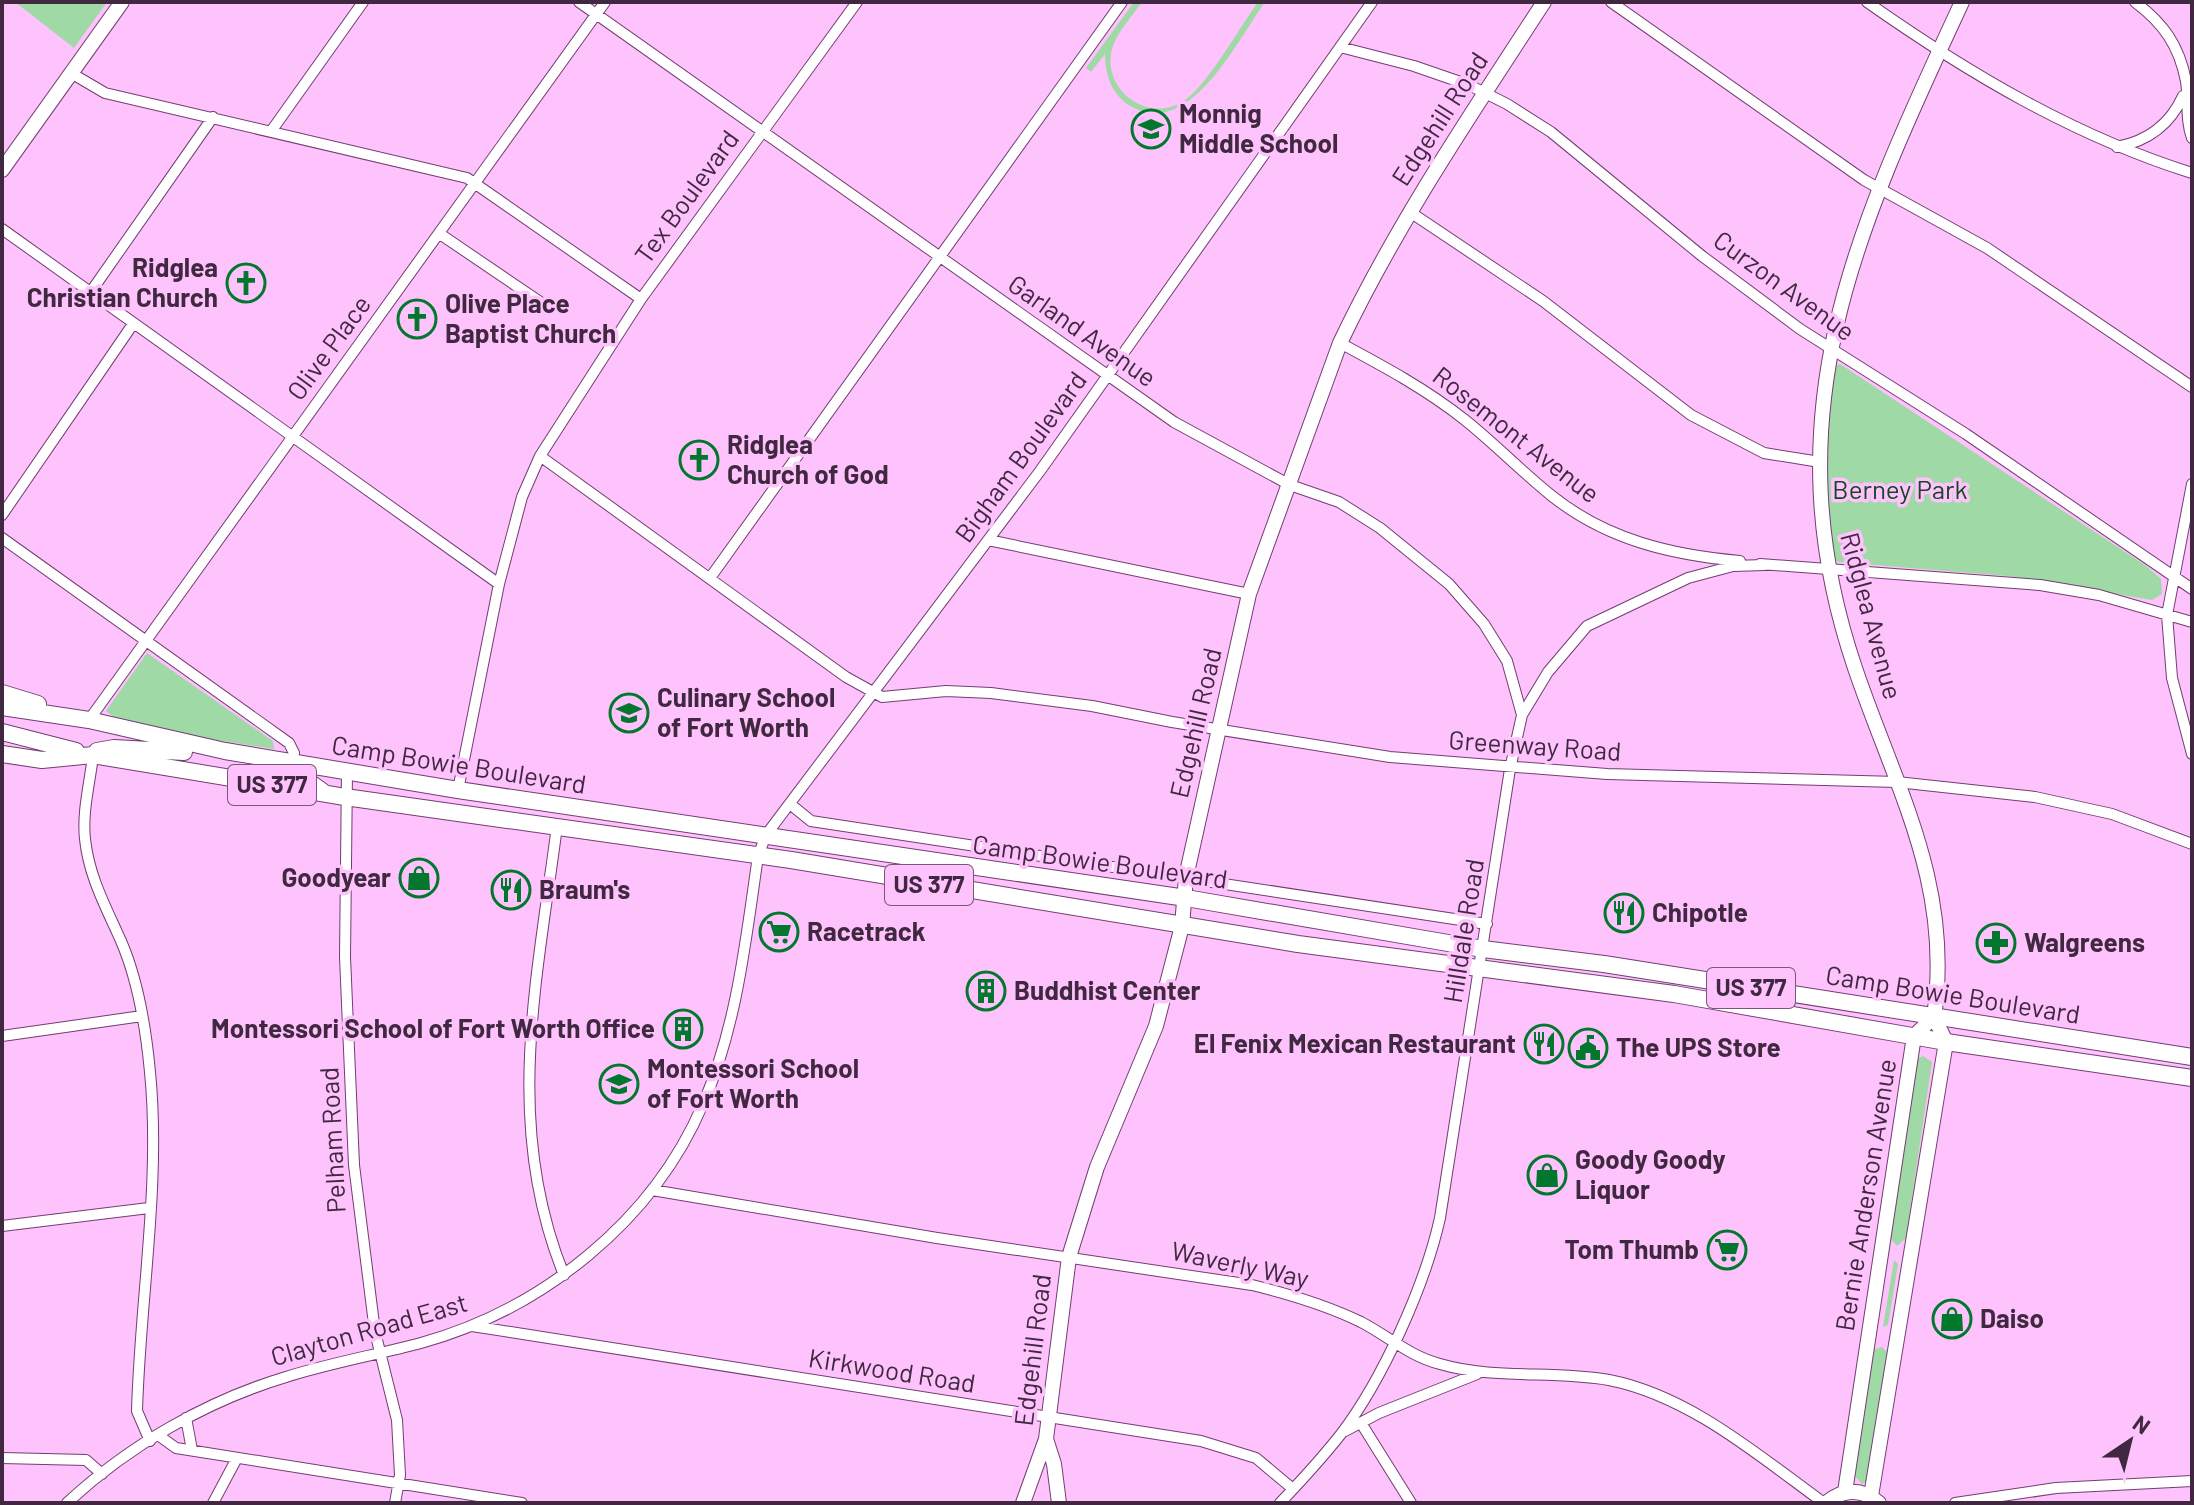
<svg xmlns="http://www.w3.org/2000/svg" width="2194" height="1505" viewBox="0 0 2194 1505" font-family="Barlow,sans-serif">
	<rect width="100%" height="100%" fill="#fec2fc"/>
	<!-- green -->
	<path fill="#9fd9a6" d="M15,2H107L74,48Z
		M1134,2H1142C1131,18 1114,35 1111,54C1105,94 1152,124 1185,100C1208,84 1240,27 1258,2H1265C1237,41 1190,139 1132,107C1112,96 1105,75 1105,54L1091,72L1086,68Z
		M1840,364L2145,565L2161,579L2162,594L2152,600L2008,576L1838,562L1833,558L1823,436L1834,366Z
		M147,653L273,741L274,749L204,738L114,717L106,711Z
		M1923,1056L1932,1062L1906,1238L1897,1246L1889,1237L1917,1059Z
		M1894,1260L1898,1264L1888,1325L1883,1327Z
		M1882,1347L1889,1354L1869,1480L1862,1484L1853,1474L1872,1350Z"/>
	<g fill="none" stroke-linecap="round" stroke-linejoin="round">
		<defs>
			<path id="street" d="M579,2L1174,422L1290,485L1339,502L1380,528L1449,584L1484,624L1507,661L1522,715
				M1611,2L1864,180L1987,248L2192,387
				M1867,2C1968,73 2074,136 2192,173
				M2135,2C2163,23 2179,45 2186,81C2189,101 2185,118 2192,138
				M1340,47L1414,66L1469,85L1507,104L1551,132L1702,256L1800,329L1966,434L2192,589
				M71,73L105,93L467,178L641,299
				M272,130L363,2
				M2117,147C2148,141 2170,125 2183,96
				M1410,212L1543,301L1691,415L1764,453L1820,462
				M2,229L499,584
				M440,234L543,304
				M90,293L213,117
				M1340,343C1383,366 1426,389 1465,420C1495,444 1522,472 1552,496C1607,540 1672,555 1740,561
				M540,456L846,677L882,697L946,691L991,693L1092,706L1172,722L1390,757L1607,774L1897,782L2035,797L2112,814L2192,844
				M2192,484L2167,615L2172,678L2192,754
				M2,515L133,324
				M2,538L289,743L294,753L291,761
				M988,540L1249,594
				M1760,564L2040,585L2099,595L2192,622
				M710,578L1122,2
				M89,720L605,2
				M93,755C90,783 82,811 85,839C89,877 106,907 121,941C138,980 146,1029 150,1072C161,1184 140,1299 137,1411L150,1441
				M347,771L345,957L354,1165L375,1332L397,1420L400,1475L395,1503
				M458,790L499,584L522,497L540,456L641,299L857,2
				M790,804L811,821L1487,924
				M557,826C537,981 503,1125 564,1275
				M2,1036L142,1016
				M652,1190L937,1238L1252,1285C1289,1294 1326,1305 1361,1322C1388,1336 1409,1356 1440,1364C1495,1380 1553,1370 1609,1380C1690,1396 1759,1456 1824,1503
				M2,1226L149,1208
				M472,1326L1201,1441L1256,1458L1293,1489
				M186,1418L192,1450
				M1361,1423L1411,1503
				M1345,1431L1379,1413L1477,1374
				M158,1435L176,1448L522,1503
				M2,1458L86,1460L102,1474
				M67,1503C128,1446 206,1401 286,1377C330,1363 376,1355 421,1343C543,1309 653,1221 703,1104C737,1026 746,938 758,856L766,835L1040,471L1372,2
				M213,1503L237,1458
				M1280,1503C1301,1481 1322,1458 1341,1434C1383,1379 1425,1285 1440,1218L1510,769L1522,715L1548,672L1587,626L1688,578L1733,566L1764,565
				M1955,1503L2056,1488L2192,1481"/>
			<path id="secondary" d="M2,170L122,2
				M1934,1017C1953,884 1896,789 1855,668C1769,414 1856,230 1962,2
				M1046,1439L1054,1464L1059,1503
				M1845,1492L1914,1036L1934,1017
				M1871,1496L1946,1042L1934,1017
				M1023,1503L1046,1439L1069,1257L1097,1167L1156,1026L1182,926L1186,877L1249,594L1340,343C1397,223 1472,113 1544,2
				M1826,1503C1844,1488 1862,1488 1879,1503"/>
			<path id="primary" d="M2,693L38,704
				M2,707L89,720L225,751L458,790L1186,898L1483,949L1604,964L2192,1057
				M2,732L76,751
				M97,751L114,748L184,752
				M2,754L42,760L93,755L345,797L791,860L1298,944L1674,994L1946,1042L2192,1078
				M255,773L275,775L291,761L298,774L322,791"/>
		</defs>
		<!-- street casing -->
		<use href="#street" stroke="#723e71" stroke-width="12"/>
		<!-- secondary casing -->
		<use href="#secondary" stroke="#723e71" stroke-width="16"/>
		<!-- primary casing -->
		<use href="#primary" stroke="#723e71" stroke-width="18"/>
		<!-- street -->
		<use href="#street" stroke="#fff" stroke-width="10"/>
		<!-- secondary -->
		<use href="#secondary" stroke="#fff" stroke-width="14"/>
		<!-- primary -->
		<use href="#primary" stroke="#fff" stroke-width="16"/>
	</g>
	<!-- icons -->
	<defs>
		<symbol id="school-ring" viewBox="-11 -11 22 22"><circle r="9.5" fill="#fec2fc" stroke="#03772d" stroke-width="1.5"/><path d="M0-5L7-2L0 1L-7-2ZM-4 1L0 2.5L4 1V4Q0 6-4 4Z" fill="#03772d"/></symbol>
		<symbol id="church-ring" viewBox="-11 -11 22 22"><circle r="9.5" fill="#fec2fc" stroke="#03772d" stroke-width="1.5"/><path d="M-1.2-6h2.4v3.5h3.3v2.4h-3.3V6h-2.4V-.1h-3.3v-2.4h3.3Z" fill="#03772d"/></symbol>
		<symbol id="shop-ring" viewBox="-11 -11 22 22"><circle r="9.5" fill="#fec2fc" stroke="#03772d" stroke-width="1.5"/><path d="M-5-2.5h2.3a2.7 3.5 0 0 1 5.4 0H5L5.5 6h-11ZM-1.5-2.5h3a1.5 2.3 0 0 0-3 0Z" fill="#03772d"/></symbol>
		<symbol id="restaurant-ring" viewBox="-11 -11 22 22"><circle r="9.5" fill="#fec2fc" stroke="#03772d" stroke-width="1.5"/><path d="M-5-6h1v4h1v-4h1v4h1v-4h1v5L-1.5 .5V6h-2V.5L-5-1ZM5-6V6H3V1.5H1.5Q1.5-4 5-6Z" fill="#03772d"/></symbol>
		<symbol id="supermarket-ring" viewBox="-11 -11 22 22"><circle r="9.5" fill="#fec2fc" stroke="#03772d" stroke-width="1.5"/><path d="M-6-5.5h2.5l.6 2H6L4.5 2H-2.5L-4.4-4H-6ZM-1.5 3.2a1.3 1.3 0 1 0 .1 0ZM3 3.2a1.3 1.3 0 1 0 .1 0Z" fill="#03772d"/></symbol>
		<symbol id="pharmacy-ring" viewBox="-11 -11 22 22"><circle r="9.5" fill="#fec2fc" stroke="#03772d" stroke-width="1.5"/><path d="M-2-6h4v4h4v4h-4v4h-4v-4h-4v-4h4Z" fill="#03772d"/></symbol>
		<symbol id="building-ring" viewBox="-11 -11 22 22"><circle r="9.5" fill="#fec2fc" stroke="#03772d" stroke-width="1.5"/><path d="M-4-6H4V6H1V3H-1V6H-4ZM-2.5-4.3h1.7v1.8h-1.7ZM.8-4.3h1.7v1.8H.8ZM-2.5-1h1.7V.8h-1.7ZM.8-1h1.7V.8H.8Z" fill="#03772d"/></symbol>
		<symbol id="civic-ring" viewBox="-11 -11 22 22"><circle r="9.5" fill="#fec2fc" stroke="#03772d" stroke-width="1.5"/><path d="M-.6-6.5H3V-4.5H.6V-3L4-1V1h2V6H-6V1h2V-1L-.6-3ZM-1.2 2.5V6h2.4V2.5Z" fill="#03772d"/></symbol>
	</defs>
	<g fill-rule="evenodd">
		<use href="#school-ring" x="1129" y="107" width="44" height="44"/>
		<use href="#church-ring" x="224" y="261" width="44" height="44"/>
		<use href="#church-ring" x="395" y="297" width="44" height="44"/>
		<use href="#church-ring" x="677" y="438" width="44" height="44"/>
		<use href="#school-ring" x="607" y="691" width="44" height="44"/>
		<use href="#shop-ring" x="397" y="856" width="44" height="44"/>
		<use href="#restaurant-ring" x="489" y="868" width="44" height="44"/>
		<use href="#restaurant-ring" x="1602" y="891" width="44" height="44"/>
		<use href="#supermarket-ring" x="757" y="910" width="44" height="44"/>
		<use href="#pharmacy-ring" x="1974" y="921" width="44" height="44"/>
		<use href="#building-ring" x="964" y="969" width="44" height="44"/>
		<use href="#building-ring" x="661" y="1007" width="44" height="44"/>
		<use href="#restaurant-ring" x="1522" y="1022" width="44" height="44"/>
		<use href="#civic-ring" x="1566" y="1026" width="44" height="44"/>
		<use href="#school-ring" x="597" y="1062" width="44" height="44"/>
		<use href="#shop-ring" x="1525" y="1153" width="44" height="44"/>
		<use href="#supermarket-ring" x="1705" y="1228" width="44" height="44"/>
		<use href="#shop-ring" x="1930" y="1297" width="44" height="44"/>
	</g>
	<g text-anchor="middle" stroke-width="7" stroke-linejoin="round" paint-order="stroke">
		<!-- shield labels -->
		<g fill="#fec2fc" stroke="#795778" stroke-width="2">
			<rect x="228" y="765" width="88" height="40" rx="6"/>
			<rect x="885" y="865" width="88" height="40" rx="6"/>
			<rect x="1707" y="968" width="88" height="40" rx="6"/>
		</g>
		<g font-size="24" font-weight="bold" fill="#402940">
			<text x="272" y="793">US 377</text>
			<text x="929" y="893">US 377</text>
			<text x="1751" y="996">US 377</text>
		</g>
		<!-- poi labels -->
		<g font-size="26" font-weight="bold" fill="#402940" stroke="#fec2fc" text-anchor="start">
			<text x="1179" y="123">Monnig<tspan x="1179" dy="30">Middle School</tspan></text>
			<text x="218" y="277" text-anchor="end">Ridglea<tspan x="218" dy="30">Christian Church</tspan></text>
			<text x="445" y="313">Olive Place<tspan x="445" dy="30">Baptist Church</tspan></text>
			<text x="727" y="454">Ridglea<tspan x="727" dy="30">Church of God</tspan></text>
			<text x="657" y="707">Culinary School<tspan x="657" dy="30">of Fort Worth</tspan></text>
			<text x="391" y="887" text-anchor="end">Goodyear</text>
			<text x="539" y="899">Braum's</text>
			<text x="1652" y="922">Chipotle</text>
			<text x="807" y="941">Racetrack</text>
			<text x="2024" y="952">Walgreens</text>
			<text x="1014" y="1000">Buddhist Center</text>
			<text x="655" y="1038" text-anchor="end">Montessori School of Fort Worth Office</text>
			<text x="1516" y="1053" text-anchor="end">El Fenix Mexican Restaurant</text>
			<text x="1616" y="1057">The UPS Store</text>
			<text x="647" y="1078">Montessori School<tspan x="647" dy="30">of Fort Worth</tspan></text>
			<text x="1575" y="1169">Goody Goody<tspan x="1575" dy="30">Liquor</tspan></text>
			<text x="1699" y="1259" text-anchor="end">Tom Thumb</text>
			<text x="1980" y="1328">Daiso</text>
		</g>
		<!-- street labels -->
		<g font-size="26" fill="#402940" stroke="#fec2fc">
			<text transform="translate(1440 119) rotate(-57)" y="9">Edgehill Road</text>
			<text transform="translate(687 197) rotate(-54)" y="9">Tex Boulevard</text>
			<text transform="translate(1784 286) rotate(36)" y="9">Curzon Avenue</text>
			<text transform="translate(1082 331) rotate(35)" y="9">Garland Avenue</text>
			<text transform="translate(329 348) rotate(-54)" y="9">Olive Place</text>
			<text transform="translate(1516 435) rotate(38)" y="9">Rosemont Avenue</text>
			<text transform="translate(1021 457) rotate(-54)" y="9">Bigham Boulevard</text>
			<text transform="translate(1871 616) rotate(75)" y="9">Ridglea Avenue</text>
			<text transform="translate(1196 723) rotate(-77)" y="9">Edgehill Road</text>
			<text transform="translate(1535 746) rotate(4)" y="9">Greenway Road</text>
			<text transform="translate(459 765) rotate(9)" y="9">Camp Bowie Boulevard</text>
			<text transform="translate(1100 862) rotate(8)" y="9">Camp Bowie Boulevard</text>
			<text transform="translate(1464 931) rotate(-81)" y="9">Hilldale Road</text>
			<text transform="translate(1953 995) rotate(9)" y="9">Camp Bowie Boulevard</text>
			<text transform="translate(333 1140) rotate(-93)" y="9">Pelham Road</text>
			<text transform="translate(1866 1195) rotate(-81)" y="9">Bernie Anderson Avenue</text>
			<text transform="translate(1240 1265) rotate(12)" y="9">Waverly Way</text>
			<text transform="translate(369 1330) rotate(-16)" y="9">Clayton Road East</text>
			<text transform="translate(1033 1350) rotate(-83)" y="9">Edgehill Road</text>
			<text transform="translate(892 1371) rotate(9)" y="9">Kirkwood Road</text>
		</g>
		<!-- park labels -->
		<g font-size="26" fill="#13491f" stroke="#fec2fc">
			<text x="1900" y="499">Berney Park</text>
		</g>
	</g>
	<!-- border -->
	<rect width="2194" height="1505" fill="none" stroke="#402940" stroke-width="8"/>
	<!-- north arrow -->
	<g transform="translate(2130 1441) rotate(35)" stroke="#fec2fc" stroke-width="6" paint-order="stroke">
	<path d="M0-6L14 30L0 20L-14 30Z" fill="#402940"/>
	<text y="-12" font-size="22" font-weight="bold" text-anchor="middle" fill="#402940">N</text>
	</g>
</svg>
